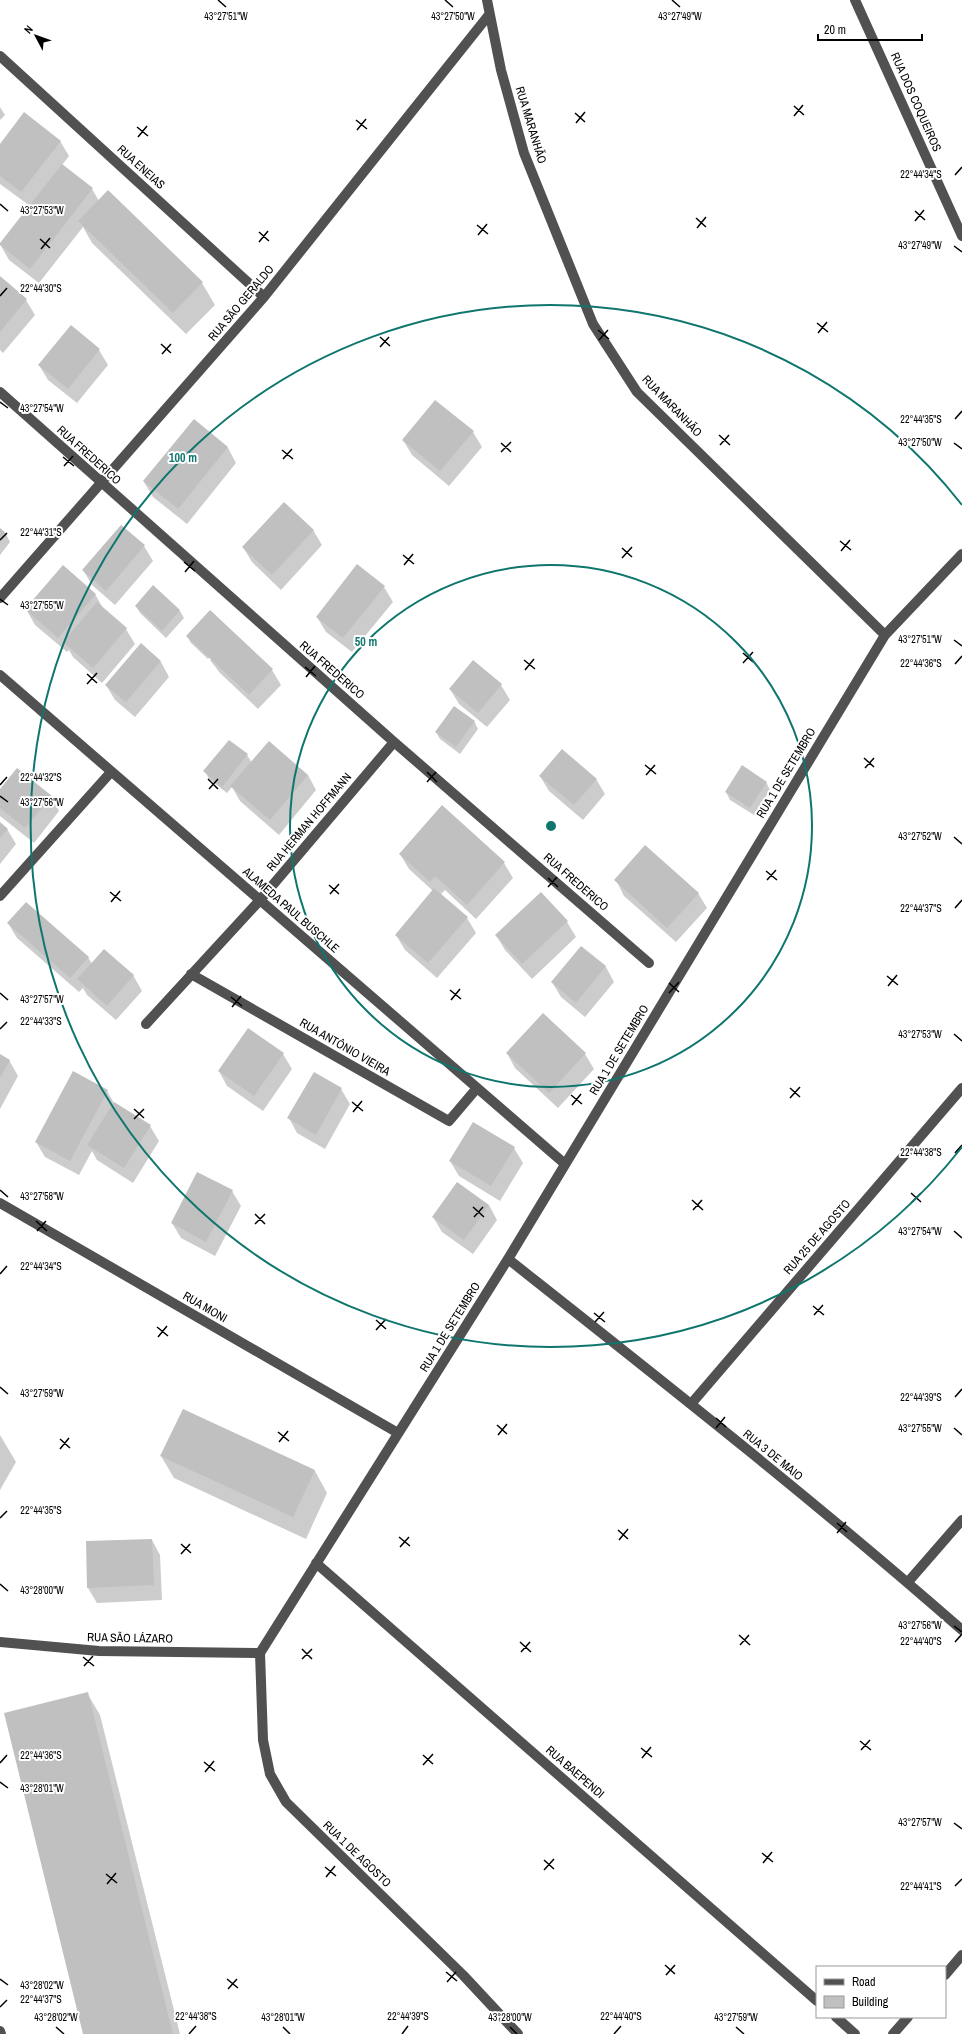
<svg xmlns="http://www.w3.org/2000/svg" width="962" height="2034" viewBox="0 0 962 2034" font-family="'Archivo Narrow',sans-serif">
	<rect width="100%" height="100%" fill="#fff"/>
	<!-- shadow -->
	<path fill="#0003" d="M0,107L5,115L0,120Z
		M60,141L69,156L62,165L92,189L99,201L108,192L202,283L215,305L186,334L92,243L83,227L39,283L9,260L0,244L30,206L0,184V145Z
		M0,277L26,300L35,315L3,353L0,350Z
		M99,350L108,365L77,403L48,380L39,365Z
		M194,421L228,448L236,463L187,524L153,497L144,482Z
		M473,432L482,447L449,486L412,455L403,440Z
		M121,526L144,546L153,561L115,605L92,585L83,570Z
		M0,530L6,534L10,542L0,555Z
		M313,530L322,545L281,590L252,562L243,547Z
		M153,587L180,611L184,618L166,638L140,613L136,606Z
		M384,587L393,602L352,652L326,632L317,617Z
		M95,594L104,610L126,629L135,644L102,683L73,657L69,650L67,652L35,625L26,609Z
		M211,611L272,670L281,685L258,709L220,673L210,660L234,635L232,633L208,659L191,643L187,636Z
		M141,645L161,662L169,677L135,717L115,700L106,685Z
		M501,685L510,700L487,727L459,704L450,689Z
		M474,721L478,729L460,754L440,739L436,732Z
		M229,741L247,755L252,763L308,775L316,790L279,835L240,801L232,787L227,793L209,779L205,771Z
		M540,776L596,779L605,794L583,820L549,791Z
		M766,782L770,790L754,815L730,800L726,792Z
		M0,790L51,796L59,811L34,843L0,816Z
		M0,823L7,829L16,844L0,864Z
		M400,854L504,863L513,878L476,919L445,890L440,895L467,918L476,933L437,978L405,950L396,935L433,891L409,869Z
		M616,880L698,893L707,908L676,942L624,896Z
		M541,893L567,922L576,937L532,979L505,950L496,935Z
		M8,923L88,957L92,964L133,975L142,991L116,1020L87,995L83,988L79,992L17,938Z
		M581,947L606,967L614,982L585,1017L561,997L552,982Z
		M507,1053L585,1054L594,1069L558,1108L515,1068Z
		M283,1054L292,1069L263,1111L227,1086L219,1071Z
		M0,1055L9,1060L18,1076L0,1109Z
		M341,1089L350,1104L325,1149L297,1133L289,1118Z
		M107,1091L114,1103L150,1126L159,1141L133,1183L97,1160L92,1151L79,1175L45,1157L36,1142Z
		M514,1148L523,1163L500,1201L459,1176L450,1161Z
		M198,1173L232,1191L241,1206L215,1256L181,1238L172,1223Z
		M489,1205L497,1220L473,1254L442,1232L433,1217Z
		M183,1410L315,1471L327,1493L306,1539L174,1478L161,1456Z
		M0,1435L16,1462L0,1490Z
		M152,1540L160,1555L162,1600L97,1603L88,1588Z
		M87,1693L100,1715L180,2034H84Z"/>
	<!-- building -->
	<path fill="#c0c0c0" d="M24,112L61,141L21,192L0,176V144Z
		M62,164L93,188L30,269L0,245V243Z
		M108,190L203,282L173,313L78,221Z
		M0,276L27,299L0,332Z
		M71,325L100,349L68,389L38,365Z
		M435,400L474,431L440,471L402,440Z
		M194,419L228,447L178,509L143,481Z
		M284,502L314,530L272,575L242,547Z
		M121,525L145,545L106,591L82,570Z
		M0,528L7,534L0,542Z
		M357,564L385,586L343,638L316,617Z
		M63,565L96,594L58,638L25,609Z
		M153,585L180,610L162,631L135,606Z
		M97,602L127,628L93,668L63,642Z
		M210,610L273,669L249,695L186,636Z
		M141,643L161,661L126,702L105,685Z
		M473,660L502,684L478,713L449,689Z
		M454,706L475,721L456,747L435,732Z
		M229,740L248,754L222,787L203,771Z
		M269,741L308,775L270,820L230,786Z
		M562,749L597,779L574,805L539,776Z
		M742,765L767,782L750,808L725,792Z
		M17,768L52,796L25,828L0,808V789Z
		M442,805L505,862L467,905L435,876L430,882L399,854Z
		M0,822L8,829L0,838Z
		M645,845L699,893L667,928L614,880Z
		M434,888L468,917L428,963L395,935Z
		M541,892L568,921L522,964L495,935Z
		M26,902L89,957L70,978L7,923Z
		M581,946L606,966L576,1003L551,982Z
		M104,949L134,975L107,1006L77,979Z
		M543,1013L586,1053L549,1093L506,1053Z
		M248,1028L284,1053L254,1096L218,1071Z
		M0,1054L10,1060L0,1078Z
		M73,1071L108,1090L70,1161L35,1142Z
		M314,1072L342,1088L316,1135L287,1118Z
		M114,1102L151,1125L124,1168L87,1145Z
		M473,1122L515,1147L491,1186L449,1161Z
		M197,1172L233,1190L206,1242L171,1223Z
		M457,1182L489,1205L464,1240L432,1217Z
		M183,1409L315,1470L293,1517L160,1456Z
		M152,1539L154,1585L87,1588L86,1541Z
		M88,1692L173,2034H83L4,1713Z"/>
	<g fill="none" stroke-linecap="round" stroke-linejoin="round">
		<!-- minor -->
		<path stroke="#515151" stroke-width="10" d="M487,0L501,70L524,153L593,324L637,392L885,635
			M855,0L962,236
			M0,56L264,297
			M0,392L394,742L649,963
			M0,598L264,297L488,16
			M0,675L565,1164
			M0,896L111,772
			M191,974L449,1121L477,1088
			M146,1024L260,900L394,742
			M0,1203L398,1433
			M508,1259C661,1380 815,1501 962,1630
			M691,1404L962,1088
			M316,1563L817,2001
			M908,1582L962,1520
			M0,1642L99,1651L260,1653
			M260,1653L508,1259L885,635L962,554
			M260,1653L263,1740L270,1774L286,1802L463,1975L518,2034
			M945,1975L962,1955
			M836,2017L855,2034
			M0,2031L1,2034
			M893,2034L908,2017"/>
	</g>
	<!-- ticks -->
	<path fill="none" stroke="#000" stroke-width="1.5" d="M218,0L226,7M445,0L453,7M672,0L680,7M794,106L804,115M575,113L585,122M794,116L803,105M356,120L367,129M576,123L585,112M137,127L148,136M357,130L366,119M138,137L147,126M955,175L962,167M0,204L8,211M915,211L925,220M696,218L706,227M915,221L924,210M477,225L488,234M697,228L706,217M259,232L269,241M478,235L487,224M40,239L50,248M259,242L268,231M954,246L962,252M41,249L50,238M0,296L7,288M817,323L828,332M598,330L609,339M818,333L827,322M380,337L390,346M599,340L608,330M161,344L171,353M380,347L389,337M162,354L171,344M0,402L8,408M955,419L962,411M719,435L730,445M501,443L511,452M954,443L962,449M720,445L729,435M282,450L293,459M501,452L511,442M63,457L74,466M283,459L292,449M64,466L73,456M0,540L7,533M840,541L851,550M622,548L632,557M841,551L850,540M403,555L414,564M622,558L632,547M184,562L195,571M404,565L413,554M185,572L194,561M0,599L8,605M954,640L962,646M743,653L753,662M524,660L535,669M743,663L753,652M955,664L962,656M305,667L316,676M525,670L534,659M87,674L97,683M306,677L315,666M87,684L97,673M864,758L874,767M645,765L656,774M865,768L874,758M427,772L437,782M646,775L655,765M208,779L218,789M427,782L436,772M0,785L7,777M209,789L218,779M0,796L8,802M954,837L962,844M766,871L777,880M548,878L558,887M767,880L776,870M329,885L339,894M548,887L557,877M110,892L121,901M330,894L339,884M111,902L120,891M955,908L962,900M887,976L898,985M669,983L679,992M888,986L897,975M450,990L461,999M0,993L8,1000M669,993L679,982M231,997L242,1006M451,1000L460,989M232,1007L241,996M0,1029L7,1022M954,1034L962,1041M790,1088L800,1097M571,1095L582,1104M790,1098L800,1087M352,1102L363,1111M572,1105L581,1094M134,1109L144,1118M353,1112L362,1101M134,1119L144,1109M955,1153L962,1145M0,1190L8,1197M911,1193L921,1202M692,1200L703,1210M911,1203L921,1193M473,1207L484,1217M693,1210L702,1200M255,1214L265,1224M474,1217L483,1207M36,1221L47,1231M255,1224L265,1214M37,1231L46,1221M954,1231L962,1238M0,1274L7,1266M813,1306L824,1315M594,1313L605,1322M814,1315L823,1305M376,1320L386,1329M595,1322L604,1312M157,1327L168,1336M376,1330L386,1319M158,1337L167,1326M0,1387L8,1394M955,1397L962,1389M716,1418L726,1427M497,1425L507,1434M716,1428L725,1417M954,1428L962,1435M278,1432L289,1441M498,1435L507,1424M60,1439L70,1448M279,1442L288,1431M60,1449L69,1438M0,1518L7,1511M837,1523L847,1532M618,1530L628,1539M837,1533L846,1522M399,1537L410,1546M619,1540L628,1529M181,1544L191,1553M400,1547L409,1537M181,1554L190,1544M0,1584L8,1591M954,1626L962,1632M739,1635L750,1645M520,1642L531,1652M955,1642L962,1634M740,1645L749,1635M302,1649L312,1659M521,1652L530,1642M83,1657L94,1666M302,1659L312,1649M84,1666L93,1656M860,1741L871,1750M641,1748L652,1757M861,1750L870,1740M423,1755L433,1764M642,1758L651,1747M204,1762L215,1771M0,1763L7,1755M423,1765L433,1754M205,1772L214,1761M0,1782L8,1788M954,1823L962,1829M762,1853L773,1862M544,1860L554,1869M763,1863L772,1852M325,1867L336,1876M544,1870L554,1859M106,1874L117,1883M326,1877L335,1866M107,1884L116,1873M955,1886L962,1879M665,1965L675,1974M446,1972L457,1981M666,1975L675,1965M0,1979L8,1985M227,1979L238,1988M447,1982L456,1972M228,1989L237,1979M0,2007L7,2000M56,2027L64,2034M283,2027L290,2034M510,2027L517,2034M736,2027L744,2034M189,2034L196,2026M402,2034L408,2026M614,2034L621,2026"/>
	<!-- distance rings -->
	<g fill="none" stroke="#0f766e" stroke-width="2">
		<circle cx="551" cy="826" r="261"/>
		<path d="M962 1147A521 521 0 1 1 962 505"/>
	</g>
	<g text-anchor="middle" stroke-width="4" stroke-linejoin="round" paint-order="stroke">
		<!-- street labels -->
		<g font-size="12" fill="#000" stroke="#fff">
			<text transform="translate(916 102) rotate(66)" y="4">RUA DOS COQUEIROS</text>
			<text transform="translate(531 125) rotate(73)" y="4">RUA MARANHÃO</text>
			<text transform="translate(141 167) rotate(42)" y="4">RUA ENEIAS</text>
			<text transform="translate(241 303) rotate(-50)" y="4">RUA SÃO GERALDO</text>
			<text transform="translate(672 406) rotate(46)" y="4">RUA MARANHÃO</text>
			<text transform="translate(89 455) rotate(42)" y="4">RUA FREDERICO</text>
			<text transform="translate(332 670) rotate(41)" y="4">RUA FREDERICO</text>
			<text transform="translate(786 773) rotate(-59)" y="4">RUA 1 DE SETEMBRO</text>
			<text transform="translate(309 822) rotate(-50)" y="4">RUA HERMAN HOFFMANN</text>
			<text transform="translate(576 882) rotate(41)" y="4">RUA FREDERICO</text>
			<text transform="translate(291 910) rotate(41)" y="4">ALAMEDA PAUL BUSCHLE</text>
			<text transform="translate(345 1047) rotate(30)" y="4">RUA ANTÔNIO VIEIRA</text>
			<text transform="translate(619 1050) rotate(-59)" y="4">RUA 1 DE SETEMBRO</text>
			<text transform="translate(817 1237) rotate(-49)" y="4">RUA 25 DE AGOSTO</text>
			<text transform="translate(205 1307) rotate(30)" y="4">RUA MONI</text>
			<text transform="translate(450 1327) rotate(-58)" y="4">RUA 1 DE SETEMBRO</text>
			<text transform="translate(773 1455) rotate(39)" y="4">RUA 3 DE MAIO</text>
			<text transform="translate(130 1638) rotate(1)" y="4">RUA SÃO LÁZARO</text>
			<text transform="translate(575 1772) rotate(41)" y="4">RUA BAEPENDI</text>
			<text transform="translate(357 1854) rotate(44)" y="4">RUA 1 DE AGOSTO</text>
		</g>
	</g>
	<g font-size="10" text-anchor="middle" fill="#000" stroke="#fff" stroke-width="4" stroke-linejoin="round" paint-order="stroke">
		<text x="453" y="20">43°27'50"W</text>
		<text x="680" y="20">43°27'49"W</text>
		<text x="226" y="20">43°27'51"W</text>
		<text x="921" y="178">22°44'34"S</text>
		<text x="42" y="214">43°27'53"W</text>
		<text x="920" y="249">43°27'49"W</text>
		<text x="41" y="292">22°44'30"S</text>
		<text x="42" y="412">43°27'54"W</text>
		<text x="921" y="423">22°44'35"S</text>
		<text x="920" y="446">43°27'50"W</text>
		<text x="41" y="536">22°44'31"S</text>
		<text x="42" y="609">43°27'55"W</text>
		<text x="920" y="643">43°27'51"W</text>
		<text x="921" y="667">22°44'36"S</text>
		<text x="41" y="781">22°44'32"S</text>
		<text x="42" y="806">43°27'56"W</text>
		<text x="920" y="840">43°27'52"W</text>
		<text x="921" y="912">22°44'37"S</text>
		<text x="42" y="1003">43°27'57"W</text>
		<text x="41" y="1025">22°44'33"S</text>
		<text x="920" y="1038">43°27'53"W</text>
		<text x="921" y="1156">22°44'38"S</text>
		<text x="42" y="1200">43°27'58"W</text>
		<text x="920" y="1235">43°27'54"W</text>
		<text x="41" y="1270">22°44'34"S</text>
		<text x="42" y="1397">43°27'59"W</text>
		<text x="921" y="1401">22°44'39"S</text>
		<text x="920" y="1432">43°27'55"W</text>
		<text x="41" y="1514">22°44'35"S</text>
		<text x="42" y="1594">43°28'00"W</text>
		<text x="920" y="1629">43°27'56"W</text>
		<text x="921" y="1645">22°44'40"S</text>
		<text x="41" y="1759">22°44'36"S</text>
		<text x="42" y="1792">43°28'01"W</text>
		<text x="920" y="1826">43°27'57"W</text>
		<text x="921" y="1890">22°44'41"S</text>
		<text x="42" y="1989">43°28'02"W</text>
		<text x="41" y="2003">22°44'37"S</text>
		<text x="196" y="2020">22°44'38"S</text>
		<text x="408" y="2020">22°44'39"S</text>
		<text x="621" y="2020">22°44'40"S</text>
		<text x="56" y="2021">43°28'02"W</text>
		<text x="283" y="2021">43°28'01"W</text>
		<text x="510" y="2021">43°28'00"W</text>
		<text x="736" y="2021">43°27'59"W</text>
	</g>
	<circle cx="551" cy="826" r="6" fill="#0f766e" stroke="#fff" stroke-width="2"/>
	<g font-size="12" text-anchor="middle" font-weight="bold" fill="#0f766e" stroke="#fff" stroke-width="4" stroke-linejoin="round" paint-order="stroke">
		<text x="183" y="462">100 m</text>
		<text x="366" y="646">50 m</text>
	</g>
	<!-- legend -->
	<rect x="816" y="1966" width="130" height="52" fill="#ffffff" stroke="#999999"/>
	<rect x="824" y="1979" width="20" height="6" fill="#515151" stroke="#999999"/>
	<text x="852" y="1986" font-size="12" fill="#000000">Road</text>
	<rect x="824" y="1996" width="20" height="12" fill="#c0c0c0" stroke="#999999"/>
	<text x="852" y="2006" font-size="12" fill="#000000">Building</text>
	<!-- north arrow -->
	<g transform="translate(36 36) rotate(311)" stroke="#ffffff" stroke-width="3" paint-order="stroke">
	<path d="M0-3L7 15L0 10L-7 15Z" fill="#000000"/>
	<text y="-6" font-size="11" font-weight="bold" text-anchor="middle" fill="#000000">N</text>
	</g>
	<!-- scale -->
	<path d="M818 34v6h104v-6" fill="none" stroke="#000000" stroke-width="2"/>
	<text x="824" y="34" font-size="12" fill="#000000" stroke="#ffffff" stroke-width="3" paint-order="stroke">20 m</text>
</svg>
